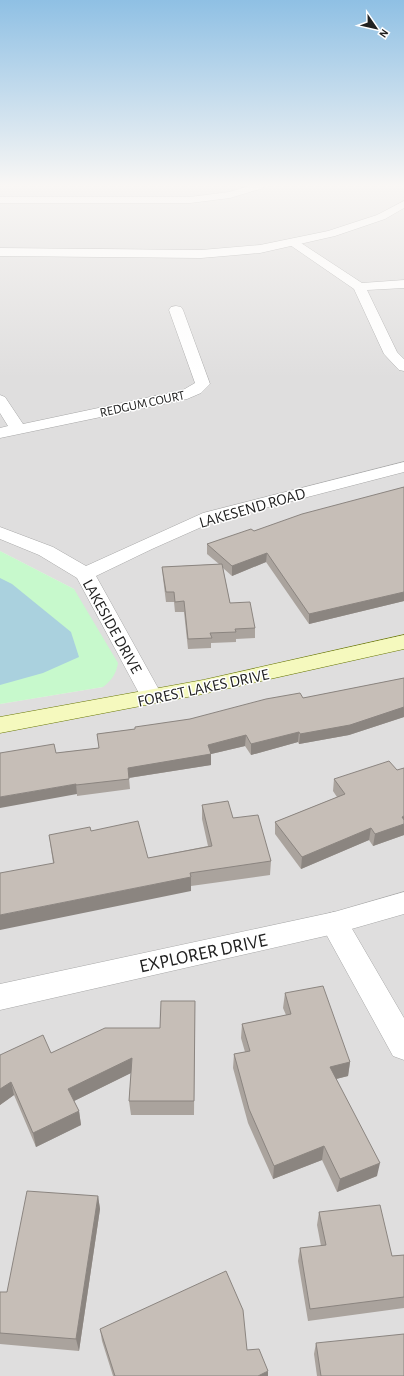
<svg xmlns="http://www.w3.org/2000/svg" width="404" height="1376" viewBox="0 0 404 1376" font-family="'Alegreya Sans',sans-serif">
	<rect width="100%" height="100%" fill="#f1eee8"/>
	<!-- residential -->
	<path fill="#dfdede" d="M0,186H404V1376H0V704L103,687L74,589L0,551Z"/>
	<!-- park -->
	<path fill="#c7f9cc" d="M0,551L74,589L118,663C116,674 112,680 103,687L0,704Z"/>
	<!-- water -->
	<path fill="#aad1de" d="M0,578L12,584L71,632L79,657L43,673L0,685Z"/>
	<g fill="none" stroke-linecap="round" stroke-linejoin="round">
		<defs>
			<path id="minor" d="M249,186H264L263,188L230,198L190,203H0V197H190L229,192Z
				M294,240L298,241L362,283L404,280V288L367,290L397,352L404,359V371L399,370L384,354L354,289L290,245L288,243L290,241Z
				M176,306L181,307L183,310L210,384L201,393L187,399L0,438V428L8,426L0,413V395L5,397L23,424L183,390L195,383L169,310L171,307Z
				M404,462V472L215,521L152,549L96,576L163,697L160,702L152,704L144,702L141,697L77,578L39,555L0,539V527L53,547L86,566L203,513Z
				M334,912L344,915L404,1018V1060L393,1056L320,923L324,915Z"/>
			<path id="tertiary" d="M404,201V208L385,219L335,236L260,253L201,258L0,256V248L201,250L260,245L328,231L377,215Z
				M404,892V914L334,934L0,1010V984L334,912Z"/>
			<path id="secondary" d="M404,635V649L203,694L0,733V717L203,680Z"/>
		</defs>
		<!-- minor casing -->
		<use href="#minor" stroke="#a8a8a8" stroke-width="1"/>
		<!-- tertiary casing -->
		<use href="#tertiary" stroke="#a8a8a8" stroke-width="1"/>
		<!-- secondary casing -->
		<use href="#secondary" stroke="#6b7907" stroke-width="1"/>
		<!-- minor -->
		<use href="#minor" fill="#fff" fill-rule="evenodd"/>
		<!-- tertiary -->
		<use href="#tertiary" fill="#fff" fill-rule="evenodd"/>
		<!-- secondary -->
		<use href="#secondary" fill="#f5f9be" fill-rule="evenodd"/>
	</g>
	<!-- wall -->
	<path fill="#aaa39d" d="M404,487V601L309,624L266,562L232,576L223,568L230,603L255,628V638L236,639V642L211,643V648L188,649L184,612H175L174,602H166L163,578L162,567L219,564L207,554V544L254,531Z
		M404,678V717L349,735L299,744L298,742L251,755L245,746L211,754V765L129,778L130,789L77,796V794L56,753L99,748L97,734L135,729L303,698Z
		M334,779L404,835L373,846L369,840L301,869L275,834V822L337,797L333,791Z
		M202,805L233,818L271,861L270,875L191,886V891L53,863L49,835L91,831L148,858L208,846L202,819Z
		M285,993L350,1062L348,1076L336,1079L377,1176L337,1192L322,1160L273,1179L248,1123L233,1068L234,1054L245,1052L241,1038L242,1024L286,1015L283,1008Z
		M195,1001L194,1115H131L129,1101L131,1073L74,1101L79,1111L81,1125L36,1147L14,1095L0,1105V1055L51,1053L160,1028Z
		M98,1196L100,1209L79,1351L0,1344V1292H7Z
		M319,1212L392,1256L404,1255V1308L308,1321L298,1261L300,1248L321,1246L317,1225Z
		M100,1329L247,1350L268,1376H113L102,1341Z
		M316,1343L404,1376H317L314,1354Z"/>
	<!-- shaded-wall -->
	<path fill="#8b8580" d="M267,553L266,562L232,576V566Z
		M404,592V601L309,624V614Z
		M404,707V717L349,735L299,744L300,734Z
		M299,732L298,742L251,755V744Z
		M246,735L245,746L211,754V765L128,778V768L208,745Z
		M76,784L77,794L0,808V797Z
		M404,816V835L373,846L375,834L402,817Z
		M371,828L369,840L301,869L302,857Z
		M191,877V891L0,930V915Z
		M132,1058L133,1072L70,1103L68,1089Z
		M350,1062L348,1076L328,1081L330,1067Z
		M11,1082L14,1095L0,1105V1089Z
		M79,1111L81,1125L36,1147L33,1133Z
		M324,1146L322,1160L273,1179L274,1166Z
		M380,1163L377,1176L337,1192L340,1179Z
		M98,1196L100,1209L79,1351L76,1339Z
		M268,1371V1376H258Z"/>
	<!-- building -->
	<path fill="#c6beb7" stroke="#8b8580" d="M404,487V592L309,614L267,553L232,566L207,544L251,529L254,531L302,514Z
		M222,564L230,603L250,602L255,628L235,629L236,632L210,633L212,638L188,639L184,601L175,602L174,592H166L162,567Z
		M404,678V707L350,725L300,734L299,732L251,744L246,735L208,745L211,754L128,768L129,779L76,785V784L0,797V753L54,744L56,753L99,748L97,734L135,729V727L190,719L266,699L300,693L303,698Z
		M389,761L397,770L404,768V816L402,817L404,820V824L375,834L371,828L302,857L275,822L345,794L334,779Z
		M228,801L233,818L258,815L271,861L190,873L191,877L0,915V873L54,863L49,835L90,827L91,831L138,821L148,858L212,846L202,805Z
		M323,986L350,1062L330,1067L380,1163L340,1179L324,1146L274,1166L249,1109L234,1054L250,1051L242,1024L291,1014L285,993Z
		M161,1001H195L194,1101H129L132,1058L68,1089L79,1111L33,1133L11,1082L0,1089V1055L43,1035L51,1053L105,1028H160Z
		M27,1191L98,1196L76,1339L0,1333V1292H7Z
		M380,1205L392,1256L404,1255V1297L310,1309L300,1248L326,1245L319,1212Z
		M226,1271L243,1310L247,1350L259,1349L268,1371L258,1376H115L100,1329Z
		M404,1334V1376H321L316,1343Z"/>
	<!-- sky -->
	<linearGradient id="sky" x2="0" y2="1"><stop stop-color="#8fc0e4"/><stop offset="0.49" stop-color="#f9f7f5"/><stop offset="1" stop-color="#f9f7f5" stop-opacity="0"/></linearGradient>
	<rect width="404" height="378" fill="url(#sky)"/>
	<g text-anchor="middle" stroke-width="3" stroke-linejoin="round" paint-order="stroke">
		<!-- far-street labels -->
		<g font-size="13" fill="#212121" stroke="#fff">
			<text transform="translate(142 403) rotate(-12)" y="5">REDGUM COURT</text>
		</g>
		<!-- street labels -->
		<g font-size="16" fill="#212121" stroke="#fff">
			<text transform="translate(252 507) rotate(-16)" y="6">LAKESEND ROAD</text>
			<text transform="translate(113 626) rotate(61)" y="6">LAKESIDE DRIVE</text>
			<text transform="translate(203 687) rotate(-12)" y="6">FOREST LAKES DRIVE</text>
		</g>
		<!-- near-street labels -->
		<g font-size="19" fill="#212121" stroke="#fff">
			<text transform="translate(203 952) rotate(-12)" y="7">EXPLORER DRIVE</text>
		</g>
	</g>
	<!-- north arrow -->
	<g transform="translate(376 28) rotate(124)" stroke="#ffffff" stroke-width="3" paint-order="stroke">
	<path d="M0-3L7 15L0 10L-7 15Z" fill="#212121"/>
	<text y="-6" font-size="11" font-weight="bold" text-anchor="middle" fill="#212121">N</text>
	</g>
</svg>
